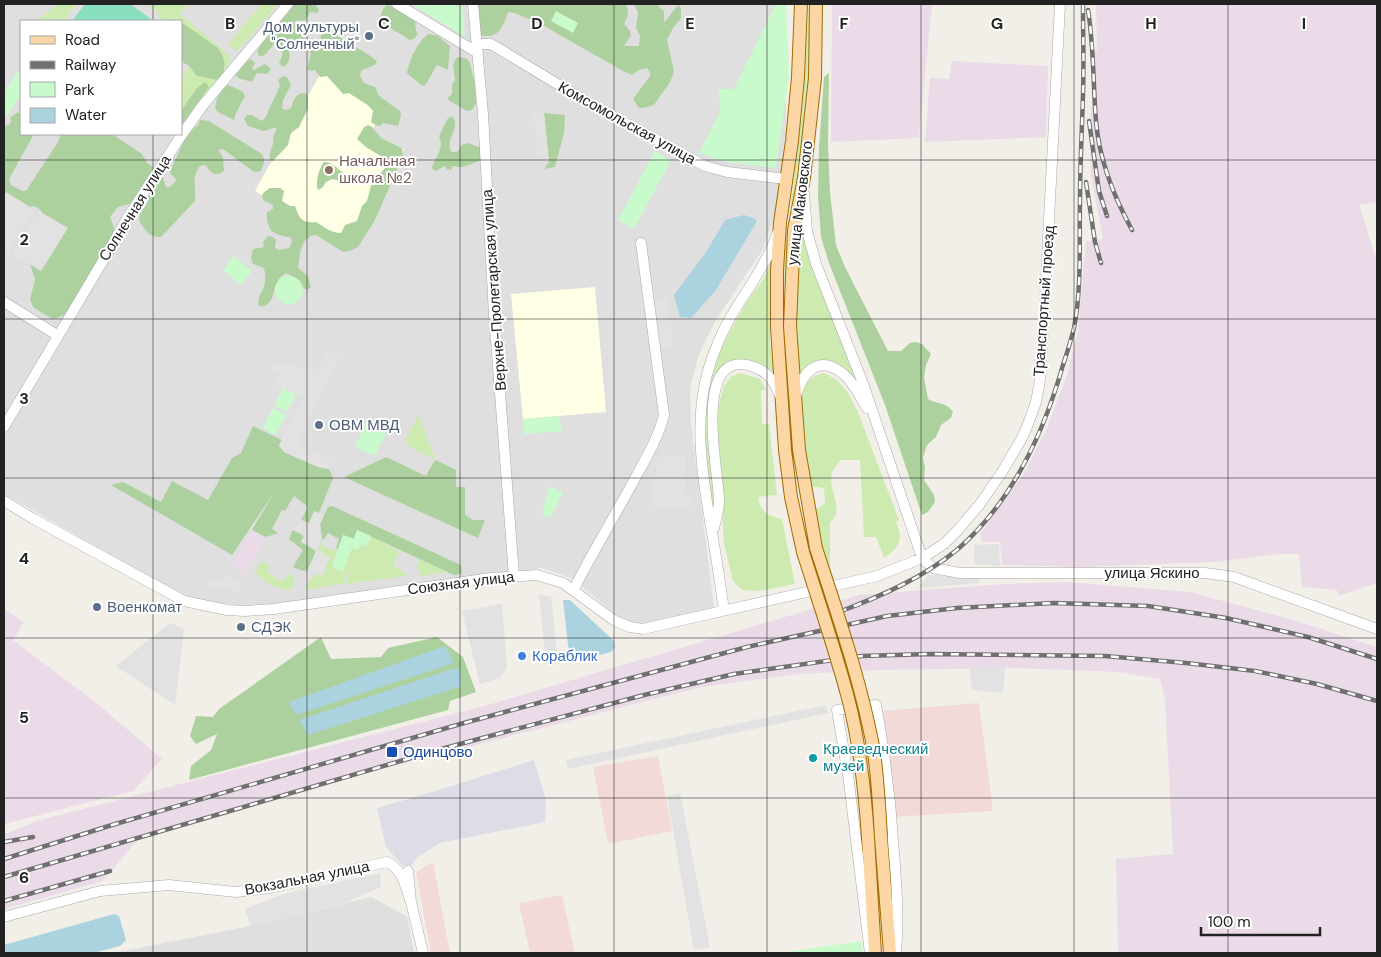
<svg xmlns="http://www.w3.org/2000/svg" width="1381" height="957" viewBox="0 0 1381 957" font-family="'DM Sans',sans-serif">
	<rect width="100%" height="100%" fill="#f2efe9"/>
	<!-- residential -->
	<path fill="#e0dfdf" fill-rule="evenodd" d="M4,4H786V126L776,213L763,249L714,323L698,357L690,389L691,424L714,607L647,625L633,623L620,618L573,579L542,568L276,604L238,605L207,601L185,597L4,494ZM21,21H181V134H21Z
		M371,897L407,916L414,953H113L250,926Z"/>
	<!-- commercial -->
	<path fill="#f2dad9" d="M979,703L993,811L893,817L882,711Z
		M658,756L672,831L608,844L593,767Z
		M433,862L450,953H431L416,872Z
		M562,895L575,953H530L519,903Z"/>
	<!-- industrial -->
	<path fill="#ebdbe8" d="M832,4H932L919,138L831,142Z
		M1096,4H1377V202L1359,205L1377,261V583L1338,596L1337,590L1302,587L1299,554H1278L1216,562L1081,567L1002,565L1000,542H982L980,534L1026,470L1046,430L1067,375L1078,331L1086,241L1103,239L1091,176L1089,129L1092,102L1090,52L1097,51Z
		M952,61L1048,66L1046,137L925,142L930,78L949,79Z
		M252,530L266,537L244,576L239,566L235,571L230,569Z
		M1067,582L1190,592L1297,621L1377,647V953H1118L1116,859L1173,854L1165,700L1160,679L1118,672L1015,668L879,670L798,674L702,687L375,771L140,837L103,881L4,909V834L40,820L488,705L859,595L1003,584Z
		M4,609L24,622L13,640L94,701L162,759L133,791L4,824Z"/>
	<!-- education -->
	<path fill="#ffffe5" d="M323,69L385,104L371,133L404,149L346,247L255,191Z
		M595,287L606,412L523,419L511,294Z"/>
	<!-- grass -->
	<path fill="#cdebb0" d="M59,4H76L64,21H39C44,13 51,10 59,4Z
		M146,4H188L180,14L230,56L231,61L181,126V78L196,57L181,34V21H164L157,16L159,13Z
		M262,4H278L237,51L228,44Z
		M809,4H813L810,75L805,124L785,276L783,318L787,383L785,385L780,317L782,276L801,123Z
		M801,207L861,391L846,372L811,365L797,377L793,325Z
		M771,263L770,343L774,372L762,366H726L709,420V447L715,501L712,506L705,468L704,407L720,350L746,303L763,280Z
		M741,373L760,379L766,390H761L762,424H769L777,495L758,497C761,512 767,516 782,519L795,584L759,591L742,590L733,581L724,544L717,424L719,403L724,386L732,376Z
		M824,373L838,381L848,393L858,412L899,520L896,522C904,540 899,548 884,558L876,537H864L860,460H841C838,464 833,469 832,473C827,489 846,511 830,522V571L827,570L813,510L820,507L825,503L824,488L808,486L801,406C803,389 805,377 824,373Z
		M418,415L436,460L410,447L405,440Z
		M371,536L399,552L395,560L394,567L406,573L407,576L346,584L351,567L343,584L304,590L309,581L330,558L323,554L318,547L321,541L323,546L333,551L335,548L338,549L332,567L352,547L360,544L366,547Z
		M419,559L448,572L420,576V570H417Z
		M260,561L270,566L267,572L283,582L288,574L294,577L293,581L294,586L292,589C282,593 262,581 256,573Z"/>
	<!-- forest -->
	<path fill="#add19e" d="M294,4H316V6L319,10L317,13L310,12L305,21L298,20L294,22L296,26L309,27L310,31L304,39L300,38L290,45C288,54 293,59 284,67L279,64L283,53L279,49V42L274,40L273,46C267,50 267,57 259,56L257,52L268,32Z
		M476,4H627L626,6C630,13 627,17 624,24L630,31L631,35L624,46H639L640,36L636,28L638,13L634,4H656L664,11V22C671,17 672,9 679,5L681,9V18L673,28L667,40L674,72L670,82L654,105L643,108H639L633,99L650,76V72L647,68L639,70L632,75L623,71L544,26L515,13L508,12C503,26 499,40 480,35Z
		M387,5L399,9L415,20L416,31L418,34L414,39L410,40L382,23C379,17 382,9 387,5Z
		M181,22L218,48C226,60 227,68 219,80L197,76L188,65L181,62Z
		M328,27C341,42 362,48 377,61L375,65L362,70L360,75L364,83L375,87L379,96L400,111L401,115L398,126L383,123L380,126C377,126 374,124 371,122L373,111C369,104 357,99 349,93L343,94L327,76L320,77L315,70L311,71L307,69L311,54L308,49L311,43L318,44L323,30Z
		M429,34L438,36L450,46L448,70L437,65L426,84L422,86L407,73C409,61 418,40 429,34Z
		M460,57L467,59L470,63L475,85L476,103L472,110L467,111L447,99L452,94V85L455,80L453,66L456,58Z
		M251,59L255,63L252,69L254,70L265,64L271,69L267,74L257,73L252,82L238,78L236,75L246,62Z
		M829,73L828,145L830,192L836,245L845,267L888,351H901L910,343L916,342L922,344L931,354L926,365L924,377L928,399C938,405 945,401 953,412L951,418L941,425L936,437L927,445L923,457L925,468L924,480L934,495L935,502L928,512L922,515L885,405L829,263L821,237L818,196L819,148L824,77Z
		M284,76L288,78L291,85L283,100L282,109L287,110L291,108C294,100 295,93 305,93L308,96V109L299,127L291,133L288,145L273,161L270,160C268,152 275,145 273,137L277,128H273L264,131L248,126L244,119L247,115H252L262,121L265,118L280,86L278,80Z
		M205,82L209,87L181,126V111L196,89Z
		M229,85L243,92L245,96L236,113L234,120L218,112L215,108L217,98L224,87Z
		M18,112L21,114V134H34L9,179L11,185L22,191H26L58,142L61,134H81L85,135L86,134H112L142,154L147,163L154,168L160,169V174L163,177L166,187H170L177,180L170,173L171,169L182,145L187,130H192L198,125L200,120L209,121L259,152C267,158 264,163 261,171L254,172L223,149L218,150L223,157L224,171C214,178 211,172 205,165L200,166C190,180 197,186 195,201L161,237C149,238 144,229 139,220C139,211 147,207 149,198L145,196L129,204L118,207L110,217L115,231L68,314L53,319L34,308L30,300L35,279L29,261L43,215C39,206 35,205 26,208L4,196V126L9,125L11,122L10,118Z
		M544,113L565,115L564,133L555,167L544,169L549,162Z
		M453,117C460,128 447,137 450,149L452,152H457L462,145L467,143L482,148V160L463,167L453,166L451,170L447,169L445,166L435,171L432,168C435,155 445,150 439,136L448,118Z
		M368,125L372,127L381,138L402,148L403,156L400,163L375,220L358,247L352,250L344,252L340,250L316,235C300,236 300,256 298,268L308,276L311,287L307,290C299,286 295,277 286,273C283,275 279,278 277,282C273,291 273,308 259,306C256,297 262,294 264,286C266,280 265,273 264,268L253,264L251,258L253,249L264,247L263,242L268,236L273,237L276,240L275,248L280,250L289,248L292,242L291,238L279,235L271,231L267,221V212L273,209V205L264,201L262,197L263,193L270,188H280L284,191L282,201L290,206H295C300,220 302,223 316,222C324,227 331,233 341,233L345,225L357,221L362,206L367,201L372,182L388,165L389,161L366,147L357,139L364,127Z
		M324,162C332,162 337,168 343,173V177L340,181L332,179L326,182L322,188L318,190C315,183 319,168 324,162Z
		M253,426L282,440L279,446L284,452L318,467L329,469L333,478L319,513L309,523L301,520L308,507L294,496L285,511L282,510L272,529L278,533L266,537L252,530L275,491L232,555L111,485L123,482L161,502L172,481L208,500L232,458L241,453Z
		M386,457L426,476L433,463L436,460L456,470V487H465V515L473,520H485L478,538L344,477Z
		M332,506L461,565L462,574L454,575L357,530L354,539L343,535L338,549L336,548L339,539L328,533L324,539H322L320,524L328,507Z
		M293,530L304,536L301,542L316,551L307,571L300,570L293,567L303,550L289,539Z
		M321,637L331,659L381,657L388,648L437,637L463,657L476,692L450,701L448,710L189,780L191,766L211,750L217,734L196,744L190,736L196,716L213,717L219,709Z"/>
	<!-- park -->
	<path fill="#c8facc" d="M411,4H462L465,37Z
		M776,4H786L789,75L776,168L726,162L699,153L720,112L719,89H734Z
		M556,11L578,23L573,33L551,21Z
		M17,72L21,75V94L6,118L4,116V93Z
		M655,151L671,160L634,229L618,220Z
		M234,256L252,271L241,285L223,270Z
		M275 290a14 14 0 1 1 28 0a14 14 0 1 1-28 0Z
		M283,388L296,395L287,412L274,405Z
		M273,408L286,415L276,435L262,428Z
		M560,416L561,431L524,434L523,419Z
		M366,423L386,433L375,456L355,447Z
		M549,486L563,493L550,518L542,514Z
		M357,530L371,536L366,547L361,544L358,550L352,548L343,571L332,567L343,535L354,539Z
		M861,941L863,953H779Z"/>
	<!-- pitch -->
	<path fill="#88e0be" d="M85,4H130L154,21H72Z"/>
	<!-- parking -->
	<path fill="#e2e2e2" d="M533,113H544L549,162L539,156L535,151L538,147Z
		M6,192L35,210L8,253L4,250V195Z
		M39,211L68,228L41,271L12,254Z
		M667,299L674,347L656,350L649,302Z
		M329,351L340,357L298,442L302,447L333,462L329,469L318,467L284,452L279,445L302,398L274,384L279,374L271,369L274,362L317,370Z
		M662,455H686V494L692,495L691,508L651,506L653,477L656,473V460H659Z
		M314,511L324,515L320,524L322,539L318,547H317L315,549L301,542L304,535L293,530L301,520L309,523Z
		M999,544L1000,566L974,564V545Z
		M316,551L330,558L322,576L316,574L309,581L305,580Z
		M226,574L240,581L241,586V593L225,588L206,586V581H221Z
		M928,575L980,577L979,583L918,588Z
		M539,594L551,597L558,663L546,664Z
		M502,604L507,668L500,678L480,684L462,611Z
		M170,623L184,629L175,705L116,666Z
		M969,667H1005L1003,693L972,690Z
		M826,705L828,713L568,769L566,760Z
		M680,793L710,947L694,950L667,796Z
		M380,873L381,887L347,902L251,926L245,909L287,893Z"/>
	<!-- plaza -->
	<path fill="#dddde8" d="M534,760L546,800L545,822L440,843L416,858L412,865L403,866L386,847L377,808L442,789Z"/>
	<!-- water -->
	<path fill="#aad3df" d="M744,215L754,218L757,221L716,290L691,318L680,317L674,295L706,252L725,220Z
		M563,600H570L614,641L615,647L611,652L570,663Z
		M445,646L454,663L296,715L289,702Z
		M459,667L462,686L308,735L299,720Z
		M114,914L119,916L126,940L120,946L94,953H4V945Z"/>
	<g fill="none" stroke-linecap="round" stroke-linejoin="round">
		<defs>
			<path id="minor" d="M397,4L478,53
				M473,4L483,114L494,314L514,576
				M477,44H491L594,106L705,166L727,172L786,179
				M804,194L807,231L816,264L864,386L922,558L933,568L960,573H1205L1234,577L1377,629
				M4,302L57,335
				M796,396C802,373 818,354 842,373C853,381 860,397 867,408
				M4,427L110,249L128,217L179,139L203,105L288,4
				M4,501L32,518L184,601L227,610L245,611L274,609L491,578L537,575L563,583L615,621L630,627L643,629L877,576L922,558L944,544L957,531L980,504L1002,472L1022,438L1028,424L1036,402L1040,380L1044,318L1060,4
				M714,528C716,519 719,510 719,501C719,473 690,344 754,367C768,372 774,381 779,394
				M574,589C594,549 618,511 639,471C649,453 659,435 664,415L641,243
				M724,610C720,582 716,555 711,527C701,467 691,406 716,348C724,326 736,307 749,288C759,271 771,254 777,234
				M408,871L411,902L423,953
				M4,917L100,891L169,885L236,892L270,888L387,862C402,868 406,888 411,902
				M870,953L848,775L837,710L876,705C885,754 891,803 894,853C897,887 899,920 896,953"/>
			<path id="major" d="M801,4L798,77L792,141L780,223L777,270V327L785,450L791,497L803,552
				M816,548L799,450L790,326L794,230L804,178L815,78L816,4
				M881,837L890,953
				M868,838L875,953"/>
		</defs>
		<!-- minor casing -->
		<use href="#minor" stroke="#a9a9a9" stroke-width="11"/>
		<!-- major casing -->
		<use href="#major" stroke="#a06b00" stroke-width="14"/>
		<!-- minor -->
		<use href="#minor" stroke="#fff" stroke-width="10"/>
		<!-- major -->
		<use href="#major" stroke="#fcd6a4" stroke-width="12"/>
		<defs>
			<path id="rail" d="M1088,10C1094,47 1093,84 1096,121C1099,159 1114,197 1132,230
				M1089,121L1099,191L1107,216
				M1086,182L1095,242L1101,263
				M839,612C881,596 923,578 958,549C1012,502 1044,432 1063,365C1067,353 1071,340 1074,328C1082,287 1079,242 1080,200C1080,165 1082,130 1083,94C1084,64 1083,34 1083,4
				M4,842L33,837
				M4,859L112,825L464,723L747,647L887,616L957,608L1054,603L1148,606L1226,618L1308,637L1377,659
				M4,877L445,748L644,695L734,674L862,656L930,654L1105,656L1186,663L1255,671L1317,684L1377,701
				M4,901L110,871"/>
		</defs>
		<!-- rail casing -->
		<use href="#rail" stroke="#707070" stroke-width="4.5"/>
		<!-- rail -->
		<use href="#rail" stroke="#fff" stroke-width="2.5" stroke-dasharray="8" stroke-linecap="butt"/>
		<defs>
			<path id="major-bridge" d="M816,548C837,613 860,678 873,746C878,776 879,806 881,837
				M803,552C818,600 835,649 848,698C860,744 865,791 868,838"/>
		</defs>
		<!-- major-bridge casing -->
		<use href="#major-bridge" stroke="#a06b00" stroke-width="14" stroke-linecap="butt"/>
		<!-- major-bridge -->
		<use href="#major-bridge" stroke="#fcd6a4" stroke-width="12"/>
	</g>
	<!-- grid -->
	<path fill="none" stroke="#222" stroke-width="1" stroke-opacity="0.55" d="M153,4V21M307,4V953M460,4V953M614,4V953M767,4V953M921,4V953M1074,4V953M1228,4V953M153,134V953M4,160H1377M4,319H1377M4,478H1377M4,638H1377M4,798H1377"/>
	<!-- markers -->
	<g fill="#5c6f8a" stroke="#fff" stroke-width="2">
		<circle cx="369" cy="36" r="5"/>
		<circle cx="319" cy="425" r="5"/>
		<circle cx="97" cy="607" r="5"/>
		<circle cx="241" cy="627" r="5"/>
	</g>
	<circle fill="#8d6e63" stroke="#fff" stroke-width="2" cx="329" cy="170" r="5"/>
	<circle fill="#3f7fe0" stroke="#fff" stroke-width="2" cx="522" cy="656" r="5"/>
	<rect fill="#1a4fb4" stroke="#fff" stroke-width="2" x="386" y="746" width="12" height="12" rx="2.5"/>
	<circle fill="#0f9aa8" stroke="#fff" stroke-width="2" cx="813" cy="758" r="5"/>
	<g text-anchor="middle" stroke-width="4" stroke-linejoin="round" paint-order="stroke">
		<!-- service labels -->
		<g font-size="15" fill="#4e5e75" stroke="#fff" text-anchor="start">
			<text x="359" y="32" text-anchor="end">Дом культуры<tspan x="359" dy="17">"Солнечный"</tspan></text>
			<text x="329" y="430">ОВМ МВД</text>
			<text x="107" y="612">Военкомат</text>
			<text x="251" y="632">СДЭК</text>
		</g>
		<!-- street labels -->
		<g font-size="15" fill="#222" stroke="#fff">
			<text transform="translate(627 123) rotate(29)" y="5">Комсомольская улица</text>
			<text transform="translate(800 203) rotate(-83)" y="5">улица Маковского</text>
			<text transform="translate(135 208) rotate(-58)" y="5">Солнечная улица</text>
			<text transform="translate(494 290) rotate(-94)" y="5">Верхне-Пролетарская улица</text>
			<text transform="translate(1044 301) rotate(-86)" y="5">Транспортный проезд</text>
			<text x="1152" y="578">улица Яскино</text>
			<text transform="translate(461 583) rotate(-7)" y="5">Союзная улица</text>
			<text transform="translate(307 878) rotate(-11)" y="5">Вокзальная улица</text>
		</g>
		<!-- education labels -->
		<g font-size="15" fill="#785e54" stroke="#fff" text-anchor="start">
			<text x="339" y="166">Начальная<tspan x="339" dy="17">школа №2</tspan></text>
		</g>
		<!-- shop labels -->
		<g font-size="15" fill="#366cbe" stroke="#fff" text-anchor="start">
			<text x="532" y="661">Кораблик</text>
		</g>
		<!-- culture labels -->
		<g font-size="15" fill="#0d838f" stroke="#fff" text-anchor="start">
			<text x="823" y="754">Краеведческий<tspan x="823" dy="17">музей</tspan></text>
		</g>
		<!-- transit labels -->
		<g font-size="15" fill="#164399" stroke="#fff" text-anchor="start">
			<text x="403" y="757">Одинцово</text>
		</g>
	</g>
	<g font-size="16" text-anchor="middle" font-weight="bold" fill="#222" stroke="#fff" stroke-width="4" stroke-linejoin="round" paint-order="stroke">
		<text x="230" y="29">B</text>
		<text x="384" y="29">C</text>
		<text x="537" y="29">D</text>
		<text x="690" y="29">E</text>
		<text x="844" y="29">F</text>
		<text x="997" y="29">G</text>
		<text x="1151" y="29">H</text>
		<text x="1304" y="29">I</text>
		<text x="24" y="245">2</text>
		<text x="24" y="404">3</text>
		<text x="24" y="564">4</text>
		<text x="24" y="723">5</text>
		<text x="24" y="883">6</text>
	</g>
	<!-- border -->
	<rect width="1381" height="957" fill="none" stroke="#222222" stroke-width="10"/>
	<!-- legend -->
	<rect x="20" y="20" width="162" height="115" fill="#ffffff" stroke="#a7a7a7"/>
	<rect x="30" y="36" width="25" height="8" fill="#fcd6a4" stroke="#a7a7a7"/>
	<text x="65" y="45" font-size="15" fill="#222222">Road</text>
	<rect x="30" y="61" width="25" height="8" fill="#707070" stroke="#a7a7a7"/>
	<text x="65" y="70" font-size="15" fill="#222222">Railway</text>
	<rect x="30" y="82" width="25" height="15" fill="#c8facc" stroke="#a7a7a7"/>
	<text x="65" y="95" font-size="15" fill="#222222">Park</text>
	<rect x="30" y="108" width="25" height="15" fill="#aad3df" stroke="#a7a7a7"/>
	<text x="65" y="120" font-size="15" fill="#222222">Water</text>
	<!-- scale -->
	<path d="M1201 927v8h119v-8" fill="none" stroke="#222222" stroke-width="2.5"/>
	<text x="1208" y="927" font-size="15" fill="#222222" stroke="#ffffff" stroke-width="4" paint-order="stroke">100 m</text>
</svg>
